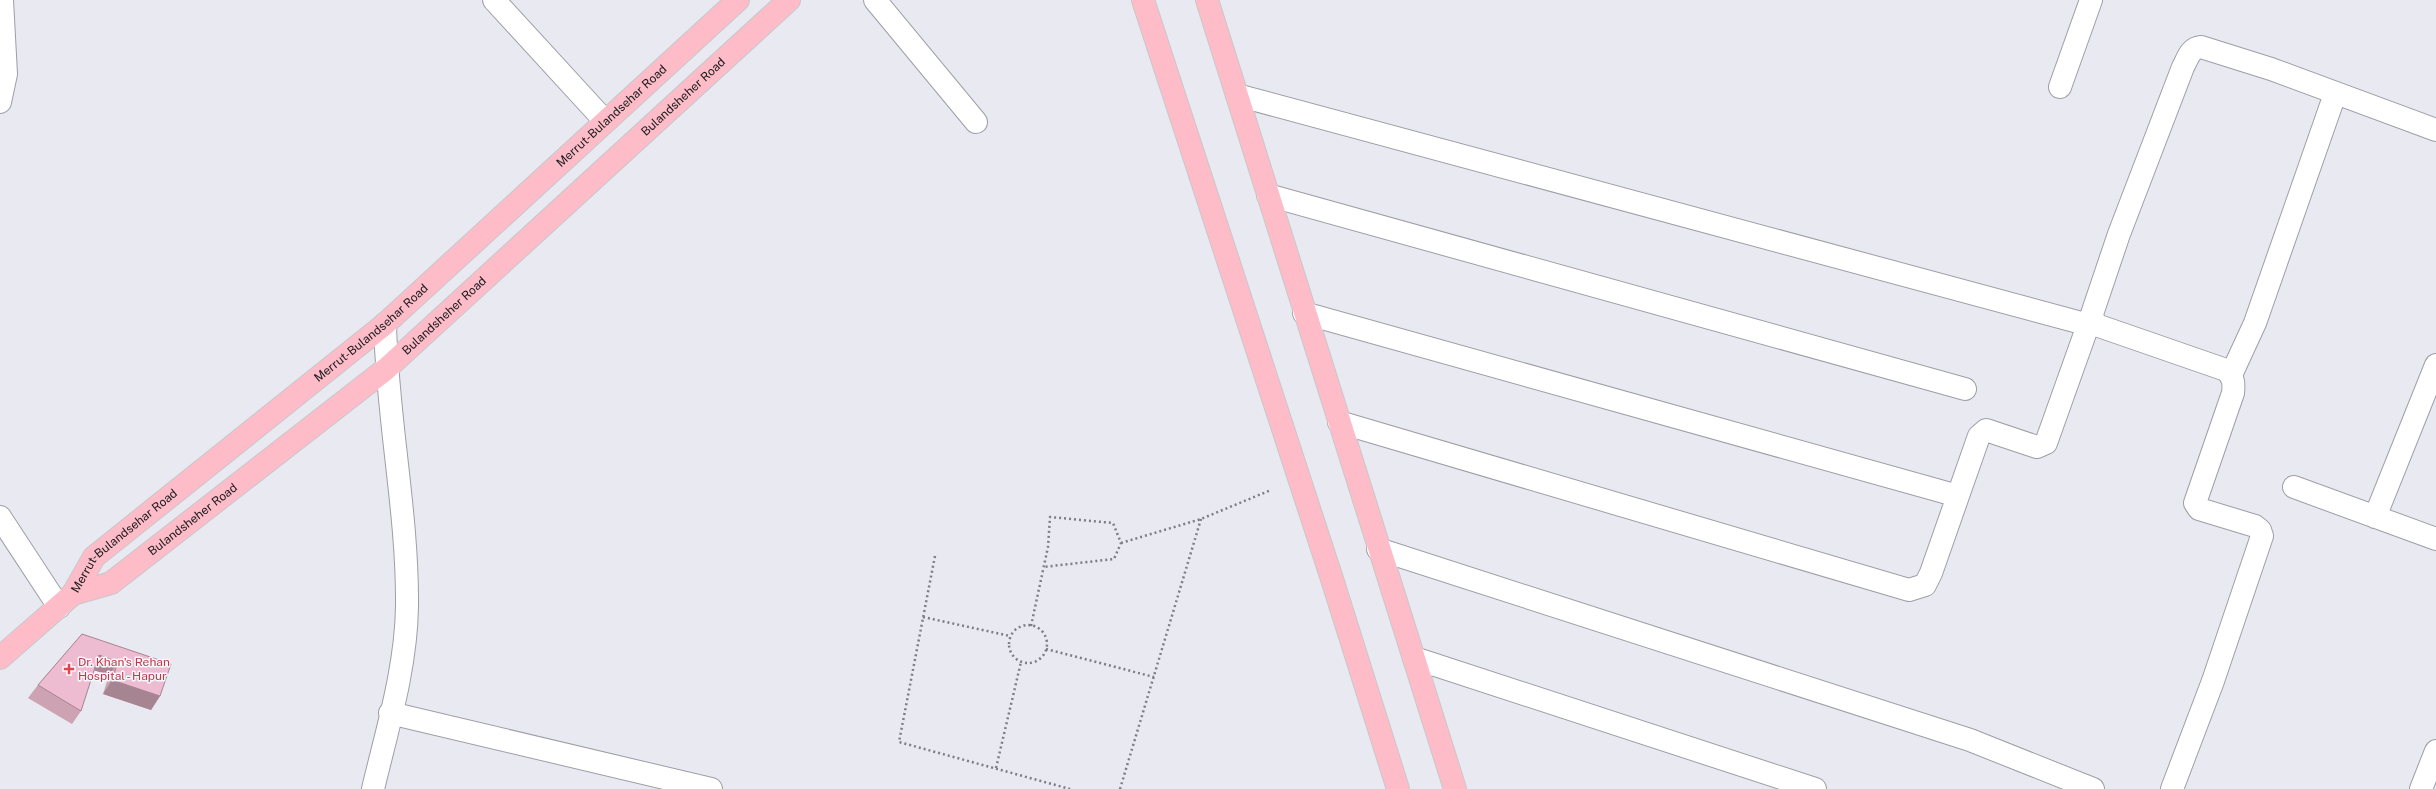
<svg xmlns="http://www.w3.org/2000/svg" width="2436" height="789" viewBox="0 0 2436 789" font-family="'Public Sans',sans-serif">
	<rect width="100%" height="100%" fill="#e8e9f1"/>
	<g fill="none" stroke-linecap="round" stroke-linejoin="round">
		<defs>
			<path id="minor" d="M494,0L605,121
				M875,0L976,122
				M2060,87L2091,0
				M1237,95L2089,325
				M0,102L6,74L2,0
				M1268,195L1965,389
				M1304,313L1958,496
				M2231,375L2255,323L2335,94
				M1339,422L1909,590L1925,585L1931,573L1979,436L1986,430L2037,447L2046,443L2092,314
				M2294,487L2436,539
				M0,517L59,607
				M2375,517L2436,365
				M1378,549L1970,740L2093,789
				M1414,658L1815,789
				M390,713L711,789
				M373,789C387,730 406,669 407,607C408,513 387,418 385,324
				M2172,789L2213,681L2262,536L2260,530L2255,526L2199,509L2195,503L2233,393C2234,383 2234,378 2226,370L2099,326L2094,322L2092,314L2119,234L2183,67C2188,58 2190,48 2201,47L2271,69L2436,130
				M2421,789L2436,751"/>
			<g id="major">
				<path d="M1143,0L1332,579L1398,789"/>
				<path d="M1207,0L1455,789"/>
				<path id="s1" d="M73,594L111,583L386,369L789,0"/>
				<path id="s2" d="M0,658L73,594L94,557L385,324L738,0"/>
			</g>
		</defs>
		<!-- minor casing -->
		<use href="#minor" stroke="#9e9ea6" stroke-width="24"/>
		<!-- major casing -->
		<use href="#major" stroke="#c8c8c9" stroke-width="24"/>
		<!-- path -->
		<path stroke="#7d7e83" stroke-width="2.5" stroke-dasharray="2 3" stroke-linecap="butt" d="M1121,543L1201,519L1271,490
			M935,556L899,742L1070,789
			M923,617L1010,636
			M1009 644a19 19 0 1 1 38 0a19 19 0 1 1-38 0Z
			M1031,626L1048,547L1050,517L1113,523L1121,543L1114,559L1043,567
			M1046,649L1154,677
			M996,768L1021,662
			M1120,789L1201,519"/>
		<!-- minor -->
		<use href="#minor" stroke="#fff" stroke-width="22"/>
		<!-- major -->
		<use href="#major" stroke="#fdbcc8" stroke-width="22"/>
	</g>
	<!-- wall -->
	<path fill="#cda2b3" d="M82,634L160,696L151,710L103,694L109,675L94,670L81,711L72,724L28,698L38,685Z"/>
	<!-- shaded-wall -->
	<path fill="#a78492" d="M99,655L118,662L109,675L90,669Z
		M112,680L160,696L151,710L103,694Z"/>
	<!-- building -->
	<path fill="#eebcd0" stroke="#a78492" d="M82,634L171,664L160,696L112,680L118,662L99,655L81,711L38,685Z"/>
	<!-- markers -->
	<path fill="#e0444e" stroke="#f6f6fe" stroke-width="1.5" d="M67 663h4v4h4v4h-4v4h-4v-4h-4v-4h4z"/>
	<g text-anchor="middle" stroke-width="3" stroke-linejoin="round" paint-order="stroke">
		<!-- street labels -->
		<g font-size="12" fill="#1a1a1d" stroke="#f6f6fe">
			<text dy="4" stroke="none"><textPath href="#s1" startOffset="791">Bulandsheher Road</textPath></text>
			<text dy="4" stroke="none"><textPath href="#s2" startOffset="820">Merrut-Bulandsehar Road</textPath></text>
			<text dy="4" stroke="none"><textPath href="#s1" startOffset="467">Bulandsheher Road</textPath></text>
			<text dy="4" stroke="none"><textPath href="#s2" startOffset="496">Merrut-Bulandsehar Road</textPath></text>
			<text dy="4" stroke="none"><textPath href="#s1" startOffset="143">Bulandsheher Road</textPath></text>
			<text dy="4" stroke="none"><textPath href="#s2" startOffset="172">Merrut-Bulandsehar Road</textPath></text>
		</g>
		<!-- health labels -->
		<g font-size="12" fill="#be3a42" stroke="#f6f6fe" text-anchor="start">
			<text x="78" y="666">Dr. Khan's Rehan<tspan x="78" dy="14">Hospital - Hapur</tspan></text>
		</g>
	</g>
</svg>
